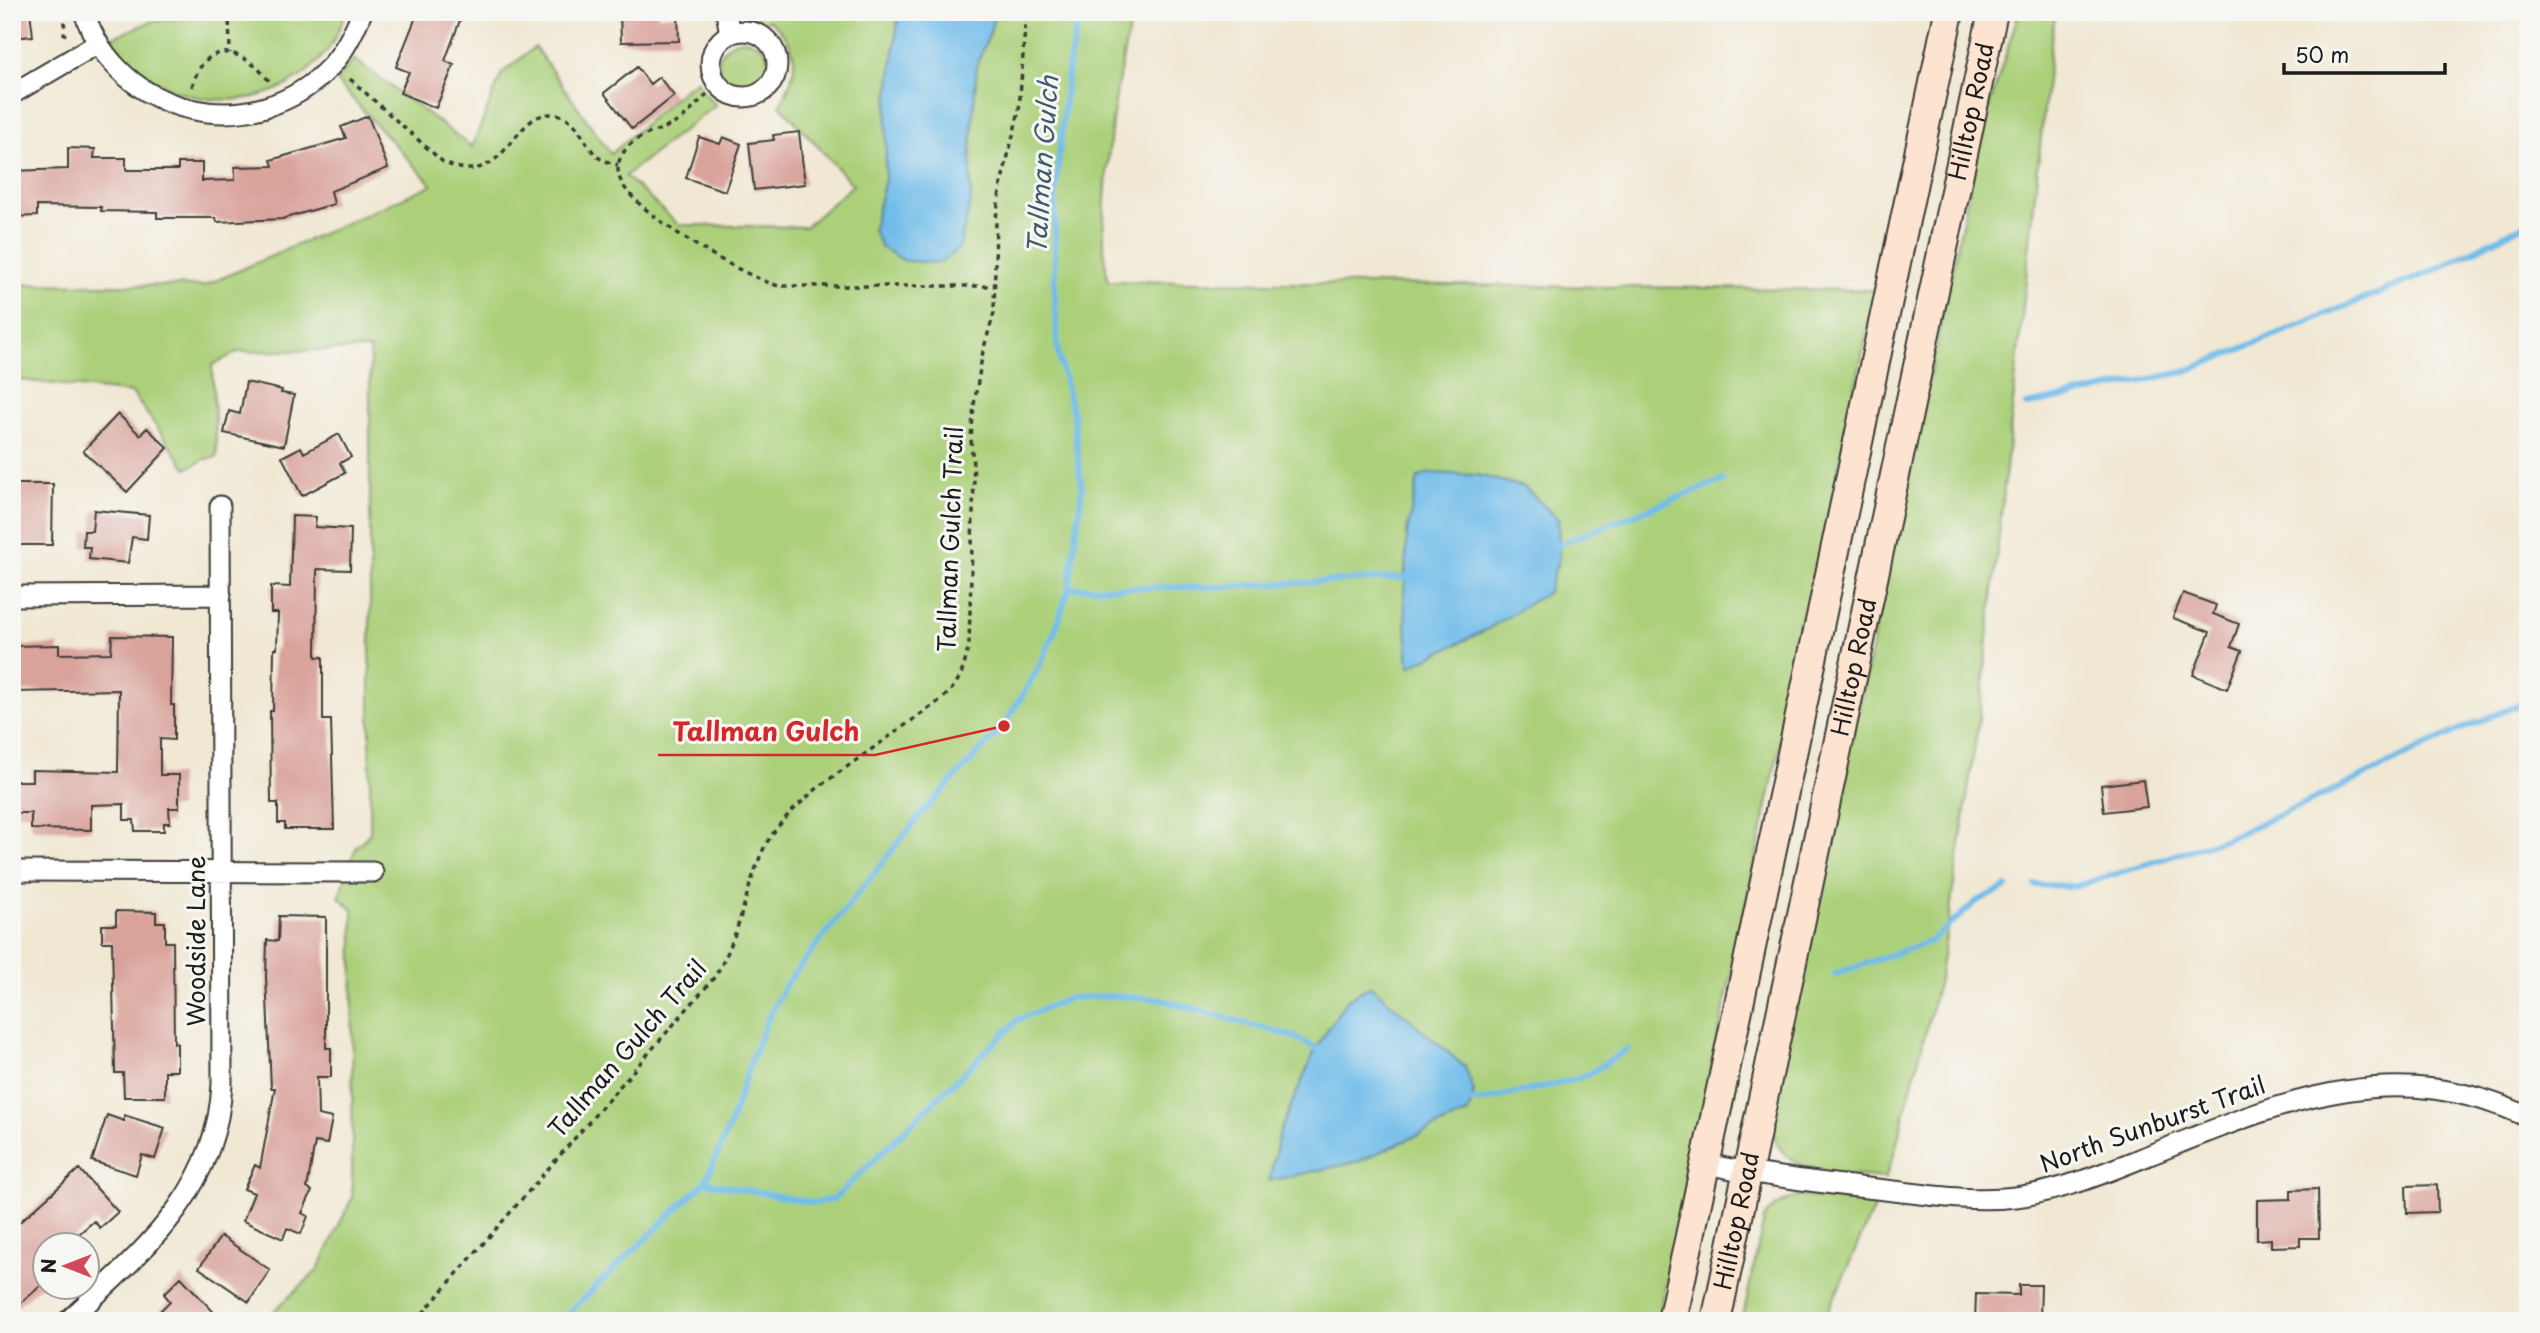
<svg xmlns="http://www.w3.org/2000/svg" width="2540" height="1333" viewBox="0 0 2540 1333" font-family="'Playpen Sans',sans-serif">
	<rect width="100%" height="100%" fill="#f6f6f2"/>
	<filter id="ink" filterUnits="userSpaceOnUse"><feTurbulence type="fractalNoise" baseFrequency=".0143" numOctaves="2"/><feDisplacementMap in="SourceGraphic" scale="14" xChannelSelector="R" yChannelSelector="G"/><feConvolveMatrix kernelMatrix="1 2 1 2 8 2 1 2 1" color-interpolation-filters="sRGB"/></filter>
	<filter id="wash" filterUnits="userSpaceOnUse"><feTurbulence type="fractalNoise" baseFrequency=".00686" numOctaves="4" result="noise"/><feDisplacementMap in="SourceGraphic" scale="28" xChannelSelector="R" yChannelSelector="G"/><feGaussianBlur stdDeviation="1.57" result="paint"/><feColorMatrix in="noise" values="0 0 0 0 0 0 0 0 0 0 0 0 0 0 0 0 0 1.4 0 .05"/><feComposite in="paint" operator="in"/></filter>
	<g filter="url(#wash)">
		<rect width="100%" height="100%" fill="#f1e8d3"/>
		<!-- green -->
		<path fill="#acd07a" stroke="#64764b" stroke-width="2" d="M221,12H346C341,25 336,39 327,51C281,111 192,115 135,67C126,59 119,48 111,38L150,22Z
			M745,12H1133C1120,65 1111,118 1107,173C1104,212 1101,242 1108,281L1876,290L1658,1321H263L318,1270L352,1198L353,910L339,897L356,847L370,833V349L237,352L212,365L217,457L205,459L187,469L132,393L12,379V284L204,286L432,185L336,81L354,59L472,147L502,73L535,47L611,154L684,89L697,81L703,92L716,105L625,176L679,225L805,227L853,185L780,105C799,70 802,47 769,20L762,23Z
			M2019,12H2056L2052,33L1981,705L1940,976L1893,1158L1885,1178C1851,1174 1800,1177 1778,1146C1773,1139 1773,1127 1771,1119L1982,130Z
			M719 65a25 25 0 1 1 50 0a25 25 0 1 1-50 0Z
			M1805,1196L1876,1203L1824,1321H1742L1764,1219C1773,1205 1788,1197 1805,1196Z"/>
		<!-- water -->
		<path fill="#70bcea" stroke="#466c83" stroke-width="2" d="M899,12H995L990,33L977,64L971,149V200L959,249L940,263L905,261L881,247L873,229L885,179L887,108Z
			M1429,473L1478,475L1524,487L1558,519L1559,557L1548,592L1486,630L1409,667L1404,597L1407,532L1418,478Z
			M1371,986L1465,1067L1474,1092L1468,1113L1357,1162L1269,1181L1280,1131L1316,1048L1347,999Z"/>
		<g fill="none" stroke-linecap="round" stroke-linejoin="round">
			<!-- stream -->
			<path stroke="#70bcea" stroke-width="6" d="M1039,194L1055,195
				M2027,405L2184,372L2433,271L2528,223
				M1552,547L1723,480
				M1069,588L1218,587L1412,577
				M2035,885L2077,886L2226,839L2343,786L2454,732L2528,701
				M1835,974L1931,941L1977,901L2007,887
				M1465,1101H1481L1573,1080L1591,1073L1627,1049
				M705,1182L814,1203L834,1199L1019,1019L1070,998L1115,996L1159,999L1295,1037L1321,1051
				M560,1321L705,1182L730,1125L748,1069L767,1020L786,984L921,814L1004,726L1039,667L1056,628L1069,588L1082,490L1073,414L1058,353L1055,300V195L1068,68L1080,12"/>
		</g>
		<g id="blocks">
			<!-- building -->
			<path fill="#d9a39b" d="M12,12H30L33,36L12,38Z
				M418,12H463L445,61L454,65L436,108L400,93L409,72L396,67Z
				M620,12H658V16L678,15L679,41L621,42Z
				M637,67L650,84L659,77L674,96L632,129L604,93Z
				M368,116L388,168L331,191L334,204L282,219L217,222L216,218H157V212L101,211V207L37,206V216L12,217V171L68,169V148L95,149L94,158H126V170H178V163H202V181L235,180V167L273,166L271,160L346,138L341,127Z
				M799,132L805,184L754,190L749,143L774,140L773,135Z
				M699,137L720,144L723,137L741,144L725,191L686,178Z
				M246,382L282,390L281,393L294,395L284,446L224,433L229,411L240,414Z
				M118,414L140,435L147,428L168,448L127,492L83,451Z
				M339,434L351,457L340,463L345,473L302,496L282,457L301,447L304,453Z
				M12,484H53L52,545H12Z
				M94,510L149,515L147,539L132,537L128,563L89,559L90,547H83L84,531H92Z
				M292,516L316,517L315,527L351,529L350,570L317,569L316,657H323V720H331L334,829H285V823H278V803H271L270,711H273L274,649H277L278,613H271V586L290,587Z
				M2183,593L2216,605L2213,614L2239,624L2231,647L2242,651L2227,689L2193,675L2210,632L2173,618Z
				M112,636L172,637L171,705H174V740L160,739V775H179V808H169L170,823H164V831H135L134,820H124V804L91,805V830L31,829V813H12V781H32V770L118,772L119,690L12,692V646L59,645V654L111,653Z
				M2143,780L2147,807L2104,812L2101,785Z
				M116,911L156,912V922H165V942H173L174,1043H177V1071H165V1097H124L123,1073H115L112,942H102V925H116Z
				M279,916L326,917V1048H331V1077H317L318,1115L332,1118L327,1144L315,1142L307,1188L312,1191L302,1213L308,1216L301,1234L287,1228L283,1239L243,1221L254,1193L244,1189L255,1165L260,1168L275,1088H271L266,976L267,940L278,941Z
				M107,1115L124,1121V1115L165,1128L155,1159L142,1155L136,1175L92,1161Z
				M79,1169L118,1212L100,1228L94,1221L66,1245H46V1281L12,1311V1229Z
				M2437,1185L2438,1212L2407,1213L2406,1186Z
				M2318,1189L2319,1238H2300V1246L2271,1247V1239L2257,1240V1200L2291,1199V1190Z
				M221,1236L270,1270L249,1302L199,1268Z
				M181,1277L222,1321H150L170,1301L164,1294Z
				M2019,1285H2041L2040,1321H1975L1976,1294L2019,1295Z"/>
		</g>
	</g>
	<g filter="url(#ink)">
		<use href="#blocks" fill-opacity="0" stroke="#3c3b37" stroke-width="2"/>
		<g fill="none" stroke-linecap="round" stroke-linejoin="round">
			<defs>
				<path id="minor" d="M84,12C118,117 254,148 330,67C345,51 354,32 362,12
					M726,12L730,34
					M711 64a33 33 0 1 1 66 0a33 33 0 1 1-66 0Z
					M12,94L97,44
					M12,596L221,595
					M12,871L373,872
					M1706,1164C1768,1177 1831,1184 1894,1191C1935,1196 1975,1202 2016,1197C2061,1191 2105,1173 2147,1156C2278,1104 2389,1052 2528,1117
					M68,1321C141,1253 217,1192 222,1084L220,506"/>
				<g id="secondary">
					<path d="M1672,1321L1949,12"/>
					<path id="s1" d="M1716,1321L1993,12"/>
				</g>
			</defs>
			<!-- minor casing -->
			<use href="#minor" stroke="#3c3b37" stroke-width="23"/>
			<!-- secondary casing -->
			<use href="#secondary" stroke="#3c3b37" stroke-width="32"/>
			<!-- path -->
			<path stroke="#3c3b37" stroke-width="3.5" stroke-dasharray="5 5" stroke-linecap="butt" d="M61,12L65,27L64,34L71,36
				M229,12L230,53
				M350,79L443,162C506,193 511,112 552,114C578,114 582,143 598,157C603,161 611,163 618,165
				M192,87C205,37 244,48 269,81
				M707,94C697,103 688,116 675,123C657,133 633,134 622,155C616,165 617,175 623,185C643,218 742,276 779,286H994
				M416,1321L713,979C741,938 744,889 765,846C778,822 800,803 820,786L942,699C961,682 964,669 969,643L974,479L971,438L974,405L983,351L994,313L996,218L1001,184L1019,111L1026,12"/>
			<!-- minor -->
			<use href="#minor" stroke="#fff" stroke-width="19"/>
			<!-- secondary -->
			<use href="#secondary" stroke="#fde4d1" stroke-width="28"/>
		</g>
	</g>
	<g text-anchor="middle" stroke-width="6" stroke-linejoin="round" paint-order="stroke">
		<!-- street labels -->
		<g font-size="24" fill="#1c1c1c" stroke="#f6f6f2">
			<text dy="8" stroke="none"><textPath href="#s1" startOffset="1236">Hilltop Road</textPath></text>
			<text transform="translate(951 539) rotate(-88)" y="8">Tallman Gulch Trail</text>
			<text dy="8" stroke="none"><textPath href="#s1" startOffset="668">Hilltop Road</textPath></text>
			<text transform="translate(197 941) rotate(-90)" y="8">Woodside Lane</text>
			<text transform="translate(628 1049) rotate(-49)" y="8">Tallman Gulch Trail</text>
			<text transform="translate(2153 1125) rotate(-20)" y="8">North Sunburst Trail</text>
			<text dy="8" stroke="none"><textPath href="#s1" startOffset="102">Hilltop Road</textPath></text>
		</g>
		<!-- water labels -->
		<g font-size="26" font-style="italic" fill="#3e5c6e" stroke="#f6f6f2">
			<text transform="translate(1043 165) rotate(-86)" y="9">Tallman Gulch</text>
		</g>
	</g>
	<!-- callouts -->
	<path fill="none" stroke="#d62828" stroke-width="2.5" d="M1004 726L875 755H658"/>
	<circle fill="#d62828" stroke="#f6f6f2" stroke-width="2.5" cx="1004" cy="726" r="7"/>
	<g font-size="26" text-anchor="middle" font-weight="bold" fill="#d62828" stroke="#f6f6f2" stroke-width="6" stroke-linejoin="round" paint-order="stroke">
		<text x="766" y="741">Tallman Gulch</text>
	</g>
	<!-- margin -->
	<rect width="2540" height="1333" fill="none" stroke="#f6f6f2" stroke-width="42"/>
	<!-- north arrow -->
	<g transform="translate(66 1266) rotate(270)"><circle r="33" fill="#f6f6f2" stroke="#9f9f9c" stroke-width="2"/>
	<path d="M0-5L12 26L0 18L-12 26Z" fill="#d1495b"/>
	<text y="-10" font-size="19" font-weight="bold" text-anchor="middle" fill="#1c1c1c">N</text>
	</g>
	<!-- scale -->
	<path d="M2284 63v10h161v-10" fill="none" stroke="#1c1c1c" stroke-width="3.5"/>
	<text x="2295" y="63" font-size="21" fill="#1c1c1c" stroke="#f6f6f2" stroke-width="5" paint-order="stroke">50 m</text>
</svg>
